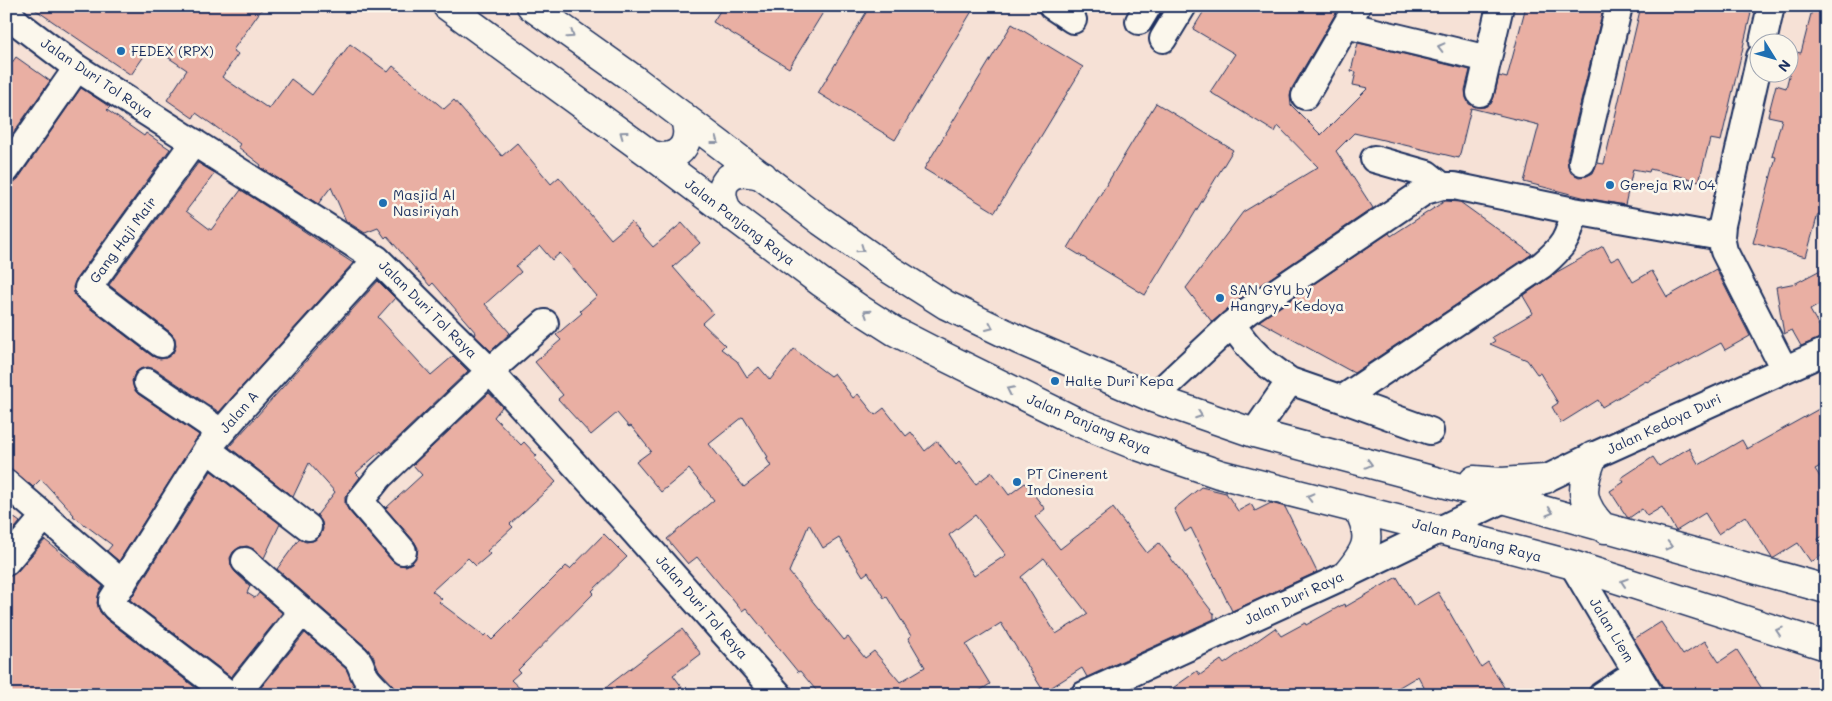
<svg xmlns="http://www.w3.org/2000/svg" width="1832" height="701" viewBox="0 0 1832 701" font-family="Mali,sans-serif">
	<rect width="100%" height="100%" fill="#f6e1d6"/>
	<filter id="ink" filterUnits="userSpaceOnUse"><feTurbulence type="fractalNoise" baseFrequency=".02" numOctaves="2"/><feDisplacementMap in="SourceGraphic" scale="10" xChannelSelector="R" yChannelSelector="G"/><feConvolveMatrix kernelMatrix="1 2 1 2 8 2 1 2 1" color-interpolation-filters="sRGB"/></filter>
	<g filter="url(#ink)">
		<!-- building -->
		<path fill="#e9afa3" stroke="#1b2f5e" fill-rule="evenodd" d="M30,6H264L233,50L238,54L222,77L269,109L291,79L312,95L350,44L388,72L393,66L444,109L454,100L502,156L517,143L551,184L559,177L611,239L631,222L653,247L682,223L700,243L673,267L713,313L702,323L725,345L721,349L737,361L747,377L759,367L770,380L794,349L830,376L834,373L853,398L858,394L875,415L884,408L906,436L911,432L925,451L937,441L956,465L959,462L976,484L992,472L1009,495L1025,483L1045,509L1035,517L1060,549L1113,508L1147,553L1159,543L1214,614V619L1087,677L1082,668L1044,692L1001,623L966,645L990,684L973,695H820L800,671L798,672L746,608L742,611L697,557L688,564L667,539L714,500L689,469L661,492L636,462L651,451L631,426L629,427L617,413L591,435L558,399L563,395L535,362L561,340L556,335L582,313L580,311L597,296L560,253L552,260L540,246L516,266L521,272L485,304L510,333L491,351L475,336L476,333L433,283L430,286L387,236L385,238L378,228L365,233L346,221L331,187L318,204L260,167L261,165L238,147L240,144L196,113L193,118L167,100L187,70L151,46L131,75ZM743,417L768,457L766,458L771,466L744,487L709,444ZM975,515L1006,555L974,576L949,535ZM809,524L823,548L839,538L863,576L868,572L884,598L887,597L911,636L908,638L925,667L900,682L874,651L865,658L848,637L844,640L789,572ZM1044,558L1088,614L1056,634L1021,577Z
			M723,6H827L789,68L713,22Z
			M870,6H975L895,140L818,93Z
			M1207,6H1340L1292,88L1290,96L1291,105L1321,135L1368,88L1353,85L1356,72L1351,71L1358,43L1470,70L1465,90L1466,98L1469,104L1476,107H1484L1491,104L1494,97L1499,76L1507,78L1526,6H1604L1567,159L1568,166L1571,173L1579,177L1587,176L1593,173L1597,163L1604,164L1641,6H1720L1751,13L1721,141L1710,139L1699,181L1650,169L1649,172L1633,169L1625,205L1586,198L1524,182L1539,125L1471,108L1459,158L1354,133L1336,151L1373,208L1240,299L1212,322L1186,288L1243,212L1318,167L1278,126L1275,132L1210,92L1235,54L1193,29Z
			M1813,6H1826V215L1818,214L1806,257L1753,243L1776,157L1772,156L1782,119L1768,116L1776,85L1786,88L1795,52L1801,53Z
			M1012,24L1083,67L995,212L924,169Z
			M16,57L50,81L6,143V71Z
			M81,88L110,107L107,110L144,136L146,133L170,149L76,279L73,287L74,294L79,300L152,356L160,359L166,358L173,353L176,346L175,338L170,332L109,285L198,163L215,173L186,211L211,230L241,190L353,263L219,412L155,369L148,367L140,369L135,373L132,381L134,389L138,394L199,435L119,561L107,551L112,545L73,516L74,515L41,479L33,487L6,464V189L10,184L18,179Z
			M1156,103L1233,150L1145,295L1068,248Z
			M1445,201L1460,202L1532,254L1354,373L1259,321L1389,233L1391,236Z
			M1603,246L1611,261L1619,257L1633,282L1652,271L1667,297L1716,269L1750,336L1725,350L1721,343L1679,366V365L1647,382L1646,381L1602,407L1598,400L1561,423L1552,407L1558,403L1540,373L1537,374L1527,360L1490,344L1495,341L1492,337L1533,313L1523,296L1557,272Z
			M1826,267V301L1810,310L1825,336L1801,346L1792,330L1784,334L1776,287L1796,283Z
			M378,281L395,298L378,317L431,375L453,356L468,371L382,453L381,451L356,473L360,477L345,497V504L349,511L392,561L399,565L406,566L412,563L417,555L418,548L414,541L379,501L386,508L422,475L413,465L489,393L502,407L494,417L521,445L524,442L537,456L534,458L556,482L510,524L513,527L487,551L490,554L476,566L468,558L432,591L442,599L439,602L484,636L486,634L492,640L566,566L570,569L604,534L627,557L592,591L594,593L518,670L520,672L511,680L527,695H397L393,685L379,670L373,656L367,648L277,569L299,539L306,542L313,541L320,536L323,529L322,522L317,515L335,492L309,463L293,497L229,447Z
			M1826,405V463L1815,469L1826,486V534L1818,539L1826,553L1811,562L1798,543L1774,558H1772L1745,516L1718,534L1705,513L1676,531L1662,507L1647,516L1642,509L1629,518L1627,517L1610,491L1624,482L1621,478L1653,457L1659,466L1689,448L1699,465L1742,440L1747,449Z
			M211,471L280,524L264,558L255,550L247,546L240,547L233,552L230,558L231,565L235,572L250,586L247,593L255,598L259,593L282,613L231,677L130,600Z
			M1201,487L1226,493L1238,511L1251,504L1255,511L1271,503L1285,507L1317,572L1232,611L1191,528L1185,532L1174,509Z
			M6,512L20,522L6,539Z
			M45,540L103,586L99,592L97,603L100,612L106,619L205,695H6V577L11,576L17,572Z
			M1397,577L1414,606L1438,592L1481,667L1488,662L1509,695H1428L1418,676L1386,695H1163L1197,671L1200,675L1221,660L1224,664L1275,628L1281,636L1305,623L1306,625L1344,604L1345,607Z
			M1661,622L1683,655L1705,641L1719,662L1737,650L1766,695H1665L1663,687L1634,639Z
			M682,629L701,654L673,675L688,695H596Z
			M305,633L346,669L357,691L354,695H255Z"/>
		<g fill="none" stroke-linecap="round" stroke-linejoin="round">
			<defs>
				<path id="minor" d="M8,6L12,17L19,24L77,68L377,259L490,371L593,485L779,695
					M1052,6L1073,20
					M1139,21L1148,6
					M1346,25L1488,59
					M1163,39L1183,6
					M1763,42L1771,6
					M1760,57L1722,225L1721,237L1724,251L1784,369
					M1480,93L1500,6
					M1305,96L1357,6
					M1374,159L1427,174L1442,186
					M1582,162L1619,6
					M6,170L77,68
					M1232,324C1250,352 1263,362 1290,381
					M161,344L88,288L194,142
					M147,382L221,432
					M1153,398L1232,324L1248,311L1425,191L1442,186H1454L1574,211L1721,237
					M1342,399L1430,431
					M1254,433L1290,381L1342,399L1542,265C1563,247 1569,239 1574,211
					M207,449L308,527
					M6,483L123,584
					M403,551L360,501L380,476L490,371L545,323
					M245,561L356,658C362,664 361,669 365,676C369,683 376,689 382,695
					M6,562L45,516
					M1573,565L1650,695
					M230,695L115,607L112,603V600L207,449L243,407L377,259
					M236,695L302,612
					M1084,695L1346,575L1593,456L1826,351
					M1602,695L1637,672"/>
				<path id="major" d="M447,6L650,154L822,283L858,308L894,331L933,351L1075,421L1132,444L1219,474L1440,530L1573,565L1826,646
					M531,6L635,80L821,221L886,267L946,305L1019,340L1153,398L1254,433L1503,499L1826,589
					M650,154C656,156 663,158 670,156C688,151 691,131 683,116
					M731,216C710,186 730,164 763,176
					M1593,456C1580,489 1579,503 1605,529
					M1474,480L1502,482L1545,479
					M1346,575C1366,551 1374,539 1358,509"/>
			</defs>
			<!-- minor casing -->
			<use href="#minor" stroke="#1b2f5e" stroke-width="30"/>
			<!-- major casing -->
			<use href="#major" stroke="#1b2f5e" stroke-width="31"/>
			<!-- minor -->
			<use href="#minor" stroke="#fbf7ec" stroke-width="26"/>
			<!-- major -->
			<use href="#major" stroke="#fbf7ec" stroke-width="28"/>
		</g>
		<!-- one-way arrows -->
		<defs><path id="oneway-chevron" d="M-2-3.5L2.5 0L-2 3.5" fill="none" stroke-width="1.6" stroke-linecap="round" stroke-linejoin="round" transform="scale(1.25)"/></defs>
		<g stroke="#8b93a5">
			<use href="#oneway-chevron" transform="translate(571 35) rotate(35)"/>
			<use href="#oneway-chevron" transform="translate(1441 47) rotate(-166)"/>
			<use href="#oneway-chevron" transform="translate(623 134) rotate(-144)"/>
			<use href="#oneway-chevron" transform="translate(716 141) rotate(37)"/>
			<use href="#oneway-chevron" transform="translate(861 249) rotate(35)"/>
			<use href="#oneway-chevron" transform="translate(867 313) rotate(-147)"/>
			<use href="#oneway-chevron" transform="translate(990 327) rotate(25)"/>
			<use href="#oneway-chevron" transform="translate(1010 390) rotate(-154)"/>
			<use href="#oneway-chevron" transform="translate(1199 415) rotate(20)"/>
			<use href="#oneway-chevron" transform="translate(1369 464) rotate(15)"/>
			<use href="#oneway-chevron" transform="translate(1310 497) rotate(-166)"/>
			<use href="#oneway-chevron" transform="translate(1550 512) rotate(16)"/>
			<use href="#oneway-chevron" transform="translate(1669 546) rotate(15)"/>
			<use href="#oneway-chevron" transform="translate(1624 582) rotate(-162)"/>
			<use href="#oneway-chevron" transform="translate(1779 631) rotate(-162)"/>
		</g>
	</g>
	<!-- markers -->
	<g fill="#1f6fb2" stroke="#fbf7ec" stroke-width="2">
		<circle cx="121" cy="51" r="5"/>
		<circle cx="1610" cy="185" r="5"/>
		<circle cx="383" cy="203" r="5"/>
		<circle cx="1220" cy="298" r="5"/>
		<circle cx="1055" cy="381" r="5"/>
		<circle cx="1017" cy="482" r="5"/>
	</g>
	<g text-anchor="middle" stroke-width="5" stroke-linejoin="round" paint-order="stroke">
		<!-- poi labels -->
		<g font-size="14" fill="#1b2f5e" stroke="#fbf7ec" text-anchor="start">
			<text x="131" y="56">FEDEX (RPX)</text>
			<text x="1620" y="190">Gereja RW 04</text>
			<text x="393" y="200">Masjid Al<tspan x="393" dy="16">Nasiriyah</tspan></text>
			<text x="1230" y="295">SAN GYU by<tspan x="1230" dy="16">Hangry - Kedoya</tspan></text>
			<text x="1065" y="386">Halte Duri Kepa</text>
			<text x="1027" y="479">PT Cinerent<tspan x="1027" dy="16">Indonesia</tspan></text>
		</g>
		<!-- street labels -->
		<g font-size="14" fill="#1b2f5e" stroke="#fbf7ec">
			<text transform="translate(97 78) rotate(34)" y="5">Jalan Duri Tol Raya</text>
			<text transform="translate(740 222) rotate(37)" y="5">Jalan Panjang Raya</text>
			<text transform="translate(123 240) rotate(-54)" y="5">Gang Haji Mair</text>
			<text transform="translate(428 309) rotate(45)" y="5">Jalan Duri Tol Raya</text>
			<text transform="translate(239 412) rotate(-49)" y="5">Jalan A</text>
			<text transform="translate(1089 424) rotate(23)" y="5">Jalan Panjang Raya</text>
			<text transform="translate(1664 424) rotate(-25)" y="5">Jalan Kedoya Duri</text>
			<text transform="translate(1477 540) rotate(15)" y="5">Jalan Panjang Raya</text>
			<text transform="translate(1294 598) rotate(-25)" y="5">Jalan Duri Raya</text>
			<text transform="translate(702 607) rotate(49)" y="5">Jalan Duri Tol Raya</text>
			<text transform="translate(1612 630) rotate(59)" y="5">Jalan Liem</text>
		</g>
	</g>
	<!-- margin -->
	<rect width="1832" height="701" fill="none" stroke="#fbf7ec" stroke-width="25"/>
	<rect x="12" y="12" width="1807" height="676" fill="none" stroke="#1b2f5e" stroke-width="2" filter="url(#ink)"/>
	<!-- north arrow -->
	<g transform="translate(1774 58) rotate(127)"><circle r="24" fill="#fbf7ec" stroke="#a1a7b3"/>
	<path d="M0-4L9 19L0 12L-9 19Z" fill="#1f6fb2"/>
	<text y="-8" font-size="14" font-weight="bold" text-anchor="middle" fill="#1b2f5e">N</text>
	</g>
</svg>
